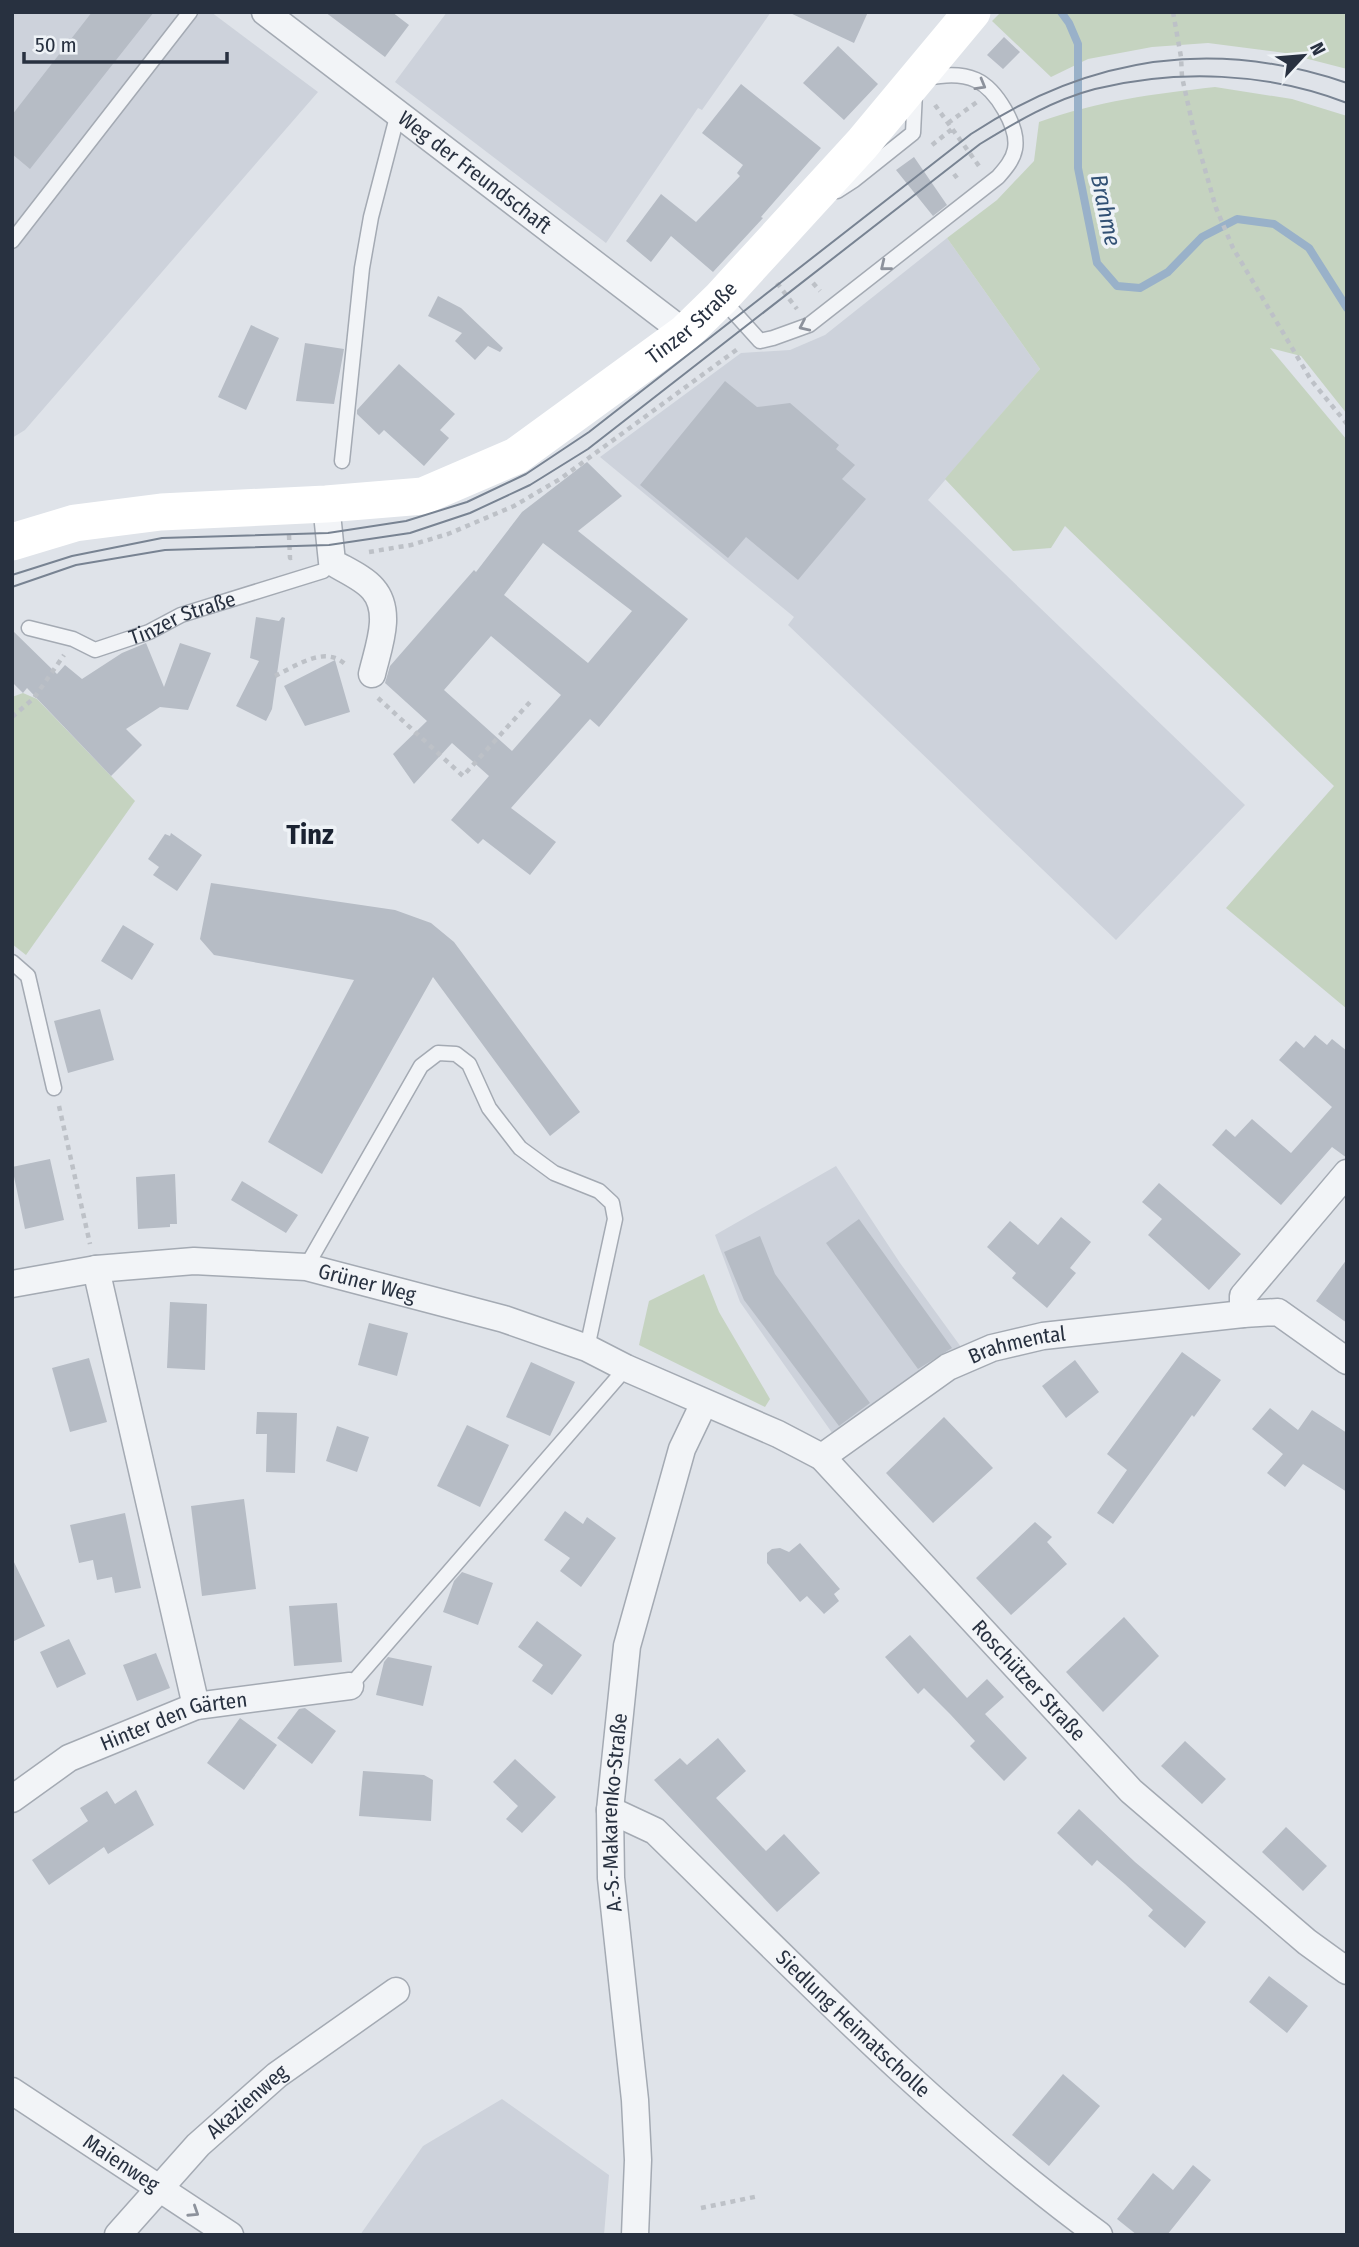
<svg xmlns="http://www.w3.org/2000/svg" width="1359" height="2247" viewBox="0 0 1359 2247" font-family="'Fira Sans Condensed',sans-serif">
	<rect width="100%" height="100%" fill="#dfe3e9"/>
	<!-- built -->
	<path fill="#cdd2db" d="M12,12H211L318,92L25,430L12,438Z
		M447,12H771L702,110L698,108L606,243L395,82Z
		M947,238L1040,369L928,500L1245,805L1116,940L788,625L794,617L600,457L741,353L790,350L825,335Z
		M836,1166L900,1263L961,1347L835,1437L740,1302L715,1235Z
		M502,2099L609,2175L604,2235H360L423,2146Z"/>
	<!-- green -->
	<path fill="#c5d3c0" d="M1001,12H1347V69L1285,53L1208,43L1152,47L1088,59L1051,77L992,21Z
		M1215,87L1292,99L1347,116V414L1301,356L1270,348L1347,440V1009L1226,908L1334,786L1065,526L1051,548L1013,551L945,479L1040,369L947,238L997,200L1034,161L1039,122C1098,101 1153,94 1215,87Z
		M23,693L37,699L135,801L26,955L12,944V697Z
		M704,1274L719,1312L770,1399L765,1407L639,1345L649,1301Z"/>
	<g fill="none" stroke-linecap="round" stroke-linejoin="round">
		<!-- stream -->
		<path stroke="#99b1c9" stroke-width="8" d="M1061,12L1069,23L1078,44V168L1097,263L1117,286L1140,288L1168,272L1202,237L1237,219L1274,224L1309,248L1347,308"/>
	</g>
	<!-- building -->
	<path fill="#b6bcc5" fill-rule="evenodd" d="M92,12H154L30,169L12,154V115Z
		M325,12H392L409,25L385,57Z
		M788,12H868L854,43Z
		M1004,37L1020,52L1003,69L987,55Z
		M838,46L878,84L844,120L803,83Z
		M741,84L821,148L761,217L763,218L713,272L671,236L651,262L626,241L661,194L696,222L740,176L737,173L743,165L702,133Z
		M914,157L947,205L933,216L896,170Z
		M438,296L461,308L503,348L500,352L488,346L475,360L455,341L462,333L428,316Z
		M251,325L279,338L246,410L218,397Z
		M305,343L344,349L334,404L296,401Z
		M399,364L455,414L440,430L449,438L424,466L384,430L379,435L357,414V410Z
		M725,381L757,407L790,403L839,445L836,449L855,465L842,479L866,499L798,580L746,537L728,558L640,485Z
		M587,462L622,496L578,531L688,619L599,727L590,719L511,808L556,842L530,875L483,839L478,844L451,820L489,776L452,743L414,784L393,754L427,721L385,683L390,666L474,570L476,572L522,512ZM543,543L632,611L588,663L504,595ZM491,636L561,695L512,751L444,690Z
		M256,617L279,621L282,617L285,618L272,709L266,721L236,706L259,661L250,658Z
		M12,630L57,674L65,665L82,679L122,653L146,643L164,687L180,643L211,653L188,710L160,707L126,729L142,745L111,776L27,688L23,693L12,682Z
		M335,660L350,712L305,726L284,686Z
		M171,833L202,855L177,891L153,875L159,867L148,859L165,834L170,836Z
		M211,883L395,910L431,923L454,942L580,1112L550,1136L433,977L322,1174L268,1142L354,980L214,955L200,939Z
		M123,925L154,944L132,980L101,961Z
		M100,1009L114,1060L68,1073L54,1021Z
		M1315,1035L1327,1045L1332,1039L1347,1051V1158L1332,1147L1281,1205L1212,1145L1226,1129L1235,1137L1252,1119L1291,1153L1332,1107L1279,1060L1296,1041L1304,1048Z
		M50,1159L64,1220L25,1229L12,1167Z
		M175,1174L177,1224H170V1227L138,1229L136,1177Z
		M242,1181L298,1215L286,1233L231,1200Z
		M1159,1183L1241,1254L1209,1290L1148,1235L1162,1219L1142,1202Z
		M1061,1217L1091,1242L1070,1268L1076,1273L1047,1308L1012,1278L1016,1273L987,1247L1010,1221L1038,1245Z
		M859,1219L952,1348L918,1369L826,1243Z
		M760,1236L775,1274L870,1403L839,1426L744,1300L724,1252Z
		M1347,1259V1323L1316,1301Z
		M170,1302L207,1304L205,1370L167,1368Z
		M369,1323L408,1333L397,1376L358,1365Z
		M1182,1352L1221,1380L1194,1417L1192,1415L1113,1524L1097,1513L1127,1470L1107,1454Z
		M89,1358L107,1422L70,1432L52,1368Z
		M1075,1360L1099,1392L1066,1418L1042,1386Z
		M531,1362L575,1382L550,1436L506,1417Z
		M1270,1408L1298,1430L1312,1410L1347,1433V1492L1303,1464L1285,1487L1267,1473L1283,1454L1252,1429Z
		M257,1412L297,1413L295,1473L266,1472L267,1434H256Z
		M944,1417L993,1468L933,1523L886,1473Z
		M467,1425L509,1445L480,1507L437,1486Z
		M337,1426L369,1437L357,1472L326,1461Z
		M244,1499L256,1589L202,1596L191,1506Z
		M565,1511L583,1524L587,1517L616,1538L581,1587L560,1571L570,1558L544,1540Z
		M125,1513L141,1588L115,1593L112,1577L97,1580L93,1560L79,1563L70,1525Z
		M1035,1522L1052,1537L1047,1542L1067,1564L1011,1615L976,1578Z
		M800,1543L840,1589L834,1594L839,1601L824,1614L807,1596L800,1602L767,1563V1553L772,1549L780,1548L789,1552Z
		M12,1558L45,1626L12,1642Z
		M462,1572L493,1583L478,1625L443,1612L454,1581Z
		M337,1603L342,1662L294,1666L289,1606Z
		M1124,1617L1159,1656L1103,1712L1066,1672Z
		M537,1621L582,1655L552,1695L532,1681L543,1665L518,1647Z
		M910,1635L967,1698L987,1679L1004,1697L985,1714L1027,1758L1004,1781L970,1746L975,1741L950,1714L924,1688L918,1694L885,1657Z
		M69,1639L86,1674L57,1688L40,1652Z
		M156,1653L170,1688L137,1701L123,1665Z
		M388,1657L432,1666L423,1706L376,1695L384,1662Z
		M305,1708L336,1731L312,1764L277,1738L299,1709Z
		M240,1718L277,1745L244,1790L207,1763Z
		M718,1738L746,1771L716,1798L766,1851L784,1834L820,1873L777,1912L654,1780L680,1758L687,1765Z
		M1185,1741L1226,1779L1202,1804L1161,1766Z
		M515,1759L556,1797L522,1833L506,1819L518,1806L493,1782Z
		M363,1771L424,1775L433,1780L431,1821L359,1816Z
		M136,1790L154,1825L108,1854L104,1847L49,1885L32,1860L88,1821L80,1808L107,1791L115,1804Z
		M1079,1809L1135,1862L1206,1922L1185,1948L1148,1916L1153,1910L1125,1884L1097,1860L1092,1866L1057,1833Z
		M1286,1827L1327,1866L1303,1891L1262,1852Z
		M1269,1976L1308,2006L1287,2033L1249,2002Z
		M1063,2074L1100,2106L1049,2166L1012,2135Z
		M1193,2165L1211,2180L1167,2235H1137L1117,2219L1153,2173L1173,2190Z"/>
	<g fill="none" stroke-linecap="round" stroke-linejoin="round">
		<defs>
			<g id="lane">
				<path d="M837,191L854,180L913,133L915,92"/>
				<path d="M12,241L190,12"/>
				<path d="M722,299L760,341L773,338L809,325L998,177C1005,169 1013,160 1015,149C1019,127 996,89 976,80C960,73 943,75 926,78"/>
				<path d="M342,461L362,268L371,217L398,113"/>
				<path id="s1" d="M29,628L73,639L95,650L149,632L181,615L323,571L332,562"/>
				<path d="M12,962L28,976L54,1088"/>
				<path d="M306,1267L421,1066L438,1053L456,1054L469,1064L489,1108L520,1148L554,1173L599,1191L612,1203L615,1219L587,1348"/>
				<path d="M350,1686L626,1368"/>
			</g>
			<g id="street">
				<path id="s2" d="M265,12L685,333"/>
				<path d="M326,504L332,562C345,570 364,578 373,589C393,612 378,648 372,674"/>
				<path d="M96,1269L196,1706"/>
				<path id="s3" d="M12,1284L96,1269L194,1261L306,1267L504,1319L587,1348L626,1368L778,1434L822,1457L1131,1791L1307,1942L1347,1971"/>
				<path d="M1243,1314V1296L1347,1173"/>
				<path id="s4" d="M822,1457L948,1367L992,1348L1043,1336L1243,1314L1278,1312L1347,1361"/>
				<path id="s5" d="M12,1799L69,1758L196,1706L350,1686"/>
				<path id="s6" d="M610,1810L655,1831C798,1971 937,2116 1099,2235"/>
				<path id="s7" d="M12,2091L230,2235"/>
				<path id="s8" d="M118,2235L198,2145L277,2075L396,1991"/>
				<path id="s9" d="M635,2235L638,2160L635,2100L611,1878L610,1810L627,1646L682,1449L704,1403"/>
			</g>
		</defs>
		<!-- lane casing -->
		<use href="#lane" stroke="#a4aab3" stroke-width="17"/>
		<!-- street casing -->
		<use href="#street" stroke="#a4aab3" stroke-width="29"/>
		<!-- path -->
		<path stroke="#bdc1c7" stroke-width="4.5" stroke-dasharray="5 5" stroke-linecap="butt" d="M1173,12L1181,57L1182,77L1194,131L1216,208L1233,248L1311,380L1347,424
			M935,105L979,166
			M948,123L977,102
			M932,145L952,129
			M954,174L960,182
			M777,283L797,309
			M813,283L820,291
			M289,535L290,558L294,557
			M369,552L411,545L448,534L514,506L560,479L739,348
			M275,676C298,665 326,644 347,666
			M378,698L463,776L530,702
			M12,717L34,698L64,655
			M59,1106L90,1244
			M701,2208L759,2196"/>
		<!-- lane -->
		<use href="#lane" stroke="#f2f4f7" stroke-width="14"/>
		<!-- street -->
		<use href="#street" stroke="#f2f4f7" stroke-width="26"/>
		<!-- secondary -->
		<path stroke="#fff" stroke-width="37" id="s10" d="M12,542L75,523L161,512L326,504L423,496L516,456L685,333L721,298L862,144L972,12"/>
		<!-- tram -->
		<path stroke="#788392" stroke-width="2" d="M12,575L72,556L162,538L328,533L406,521L467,502L526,474L589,432L971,134C1089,56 1213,37 1347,83
			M12,587L76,565L165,550L329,545L410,533L470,513L530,485L588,449L980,144C1016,122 1053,100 1095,89C1177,69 1267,72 1347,103"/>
	</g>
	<!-- one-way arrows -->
	<defs><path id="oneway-chevron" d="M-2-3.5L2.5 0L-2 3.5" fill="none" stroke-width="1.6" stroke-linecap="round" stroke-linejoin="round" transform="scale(1.75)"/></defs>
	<g stroke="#8d929c">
		<use href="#oneway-chevron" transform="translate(981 85) rotate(30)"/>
		<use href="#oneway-chevron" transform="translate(885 266) rotate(141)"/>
		<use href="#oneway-chevron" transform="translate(804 326) rotate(155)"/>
		<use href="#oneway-chevron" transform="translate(194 2212) rotate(33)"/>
	</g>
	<g text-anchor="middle" stroke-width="7" stroke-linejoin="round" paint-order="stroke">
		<!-- street labels -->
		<g font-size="21" fill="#283140" stroke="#eef2f6">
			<text dy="7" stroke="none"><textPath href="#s2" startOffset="264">Weg der Freundschaft</textPath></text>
			<text dy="7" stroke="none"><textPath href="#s10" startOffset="737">Tinzer Straße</textPath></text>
			<text dy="7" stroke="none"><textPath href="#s1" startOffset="163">Tinzer Straße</textPath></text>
			<text dy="7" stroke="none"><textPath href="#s3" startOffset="359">Grüner Weg</textPath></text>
			<text dy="7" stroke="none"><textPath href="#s4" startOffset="228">Brahmental</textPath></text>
			<text dy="7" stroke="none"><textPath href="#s3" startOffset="1152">Roschützer Straße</textPath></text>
			<text dy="7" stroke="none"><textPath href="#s5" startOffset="182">Hinter den Gärten</textPath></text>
			<text dy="7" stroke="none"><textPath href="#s9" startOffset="424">A.-S.-Makarenko-Straße</textPath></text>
			<text dy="7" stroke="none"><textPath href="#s6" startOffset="326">Siedlung Heimatscholle</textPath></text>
			<text dy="7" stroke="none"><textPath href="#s8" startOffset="186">Akazienweg</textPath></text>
			<text dy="7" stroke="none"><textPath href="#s7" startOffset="131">Maienweg</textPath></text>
		</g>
		<!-- water labels -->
		<g font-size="23" font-style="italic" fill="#315074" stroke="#eef2f6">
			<text transform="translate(1106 210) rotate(78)" y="8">Brahme</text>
		</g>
		<!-- district labels -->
		<g font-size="28" font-weight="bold" fill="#1a2231" stroke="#eef2f6">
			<text x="310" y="844">Tinz</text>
		</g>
	</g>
	<!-- border -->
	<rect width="1359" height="2247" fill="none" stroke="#283140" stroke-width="28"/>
	<!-- north arrow -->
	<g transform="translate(1303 56) rotate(64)" stroke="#eef2f6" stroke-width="5" paint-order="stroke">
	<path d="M0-5L12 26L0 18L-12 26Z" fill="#283140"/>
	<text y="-10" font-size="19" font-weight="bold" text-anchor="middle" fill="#283140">N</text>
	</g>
	<!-- scale -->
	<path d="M24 52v10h203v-10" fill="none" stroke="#283140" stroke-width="3.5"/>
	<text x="35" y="52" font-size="21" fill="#283140" stroke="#eef2f6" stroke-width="5" paint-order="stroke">50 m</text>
</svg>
